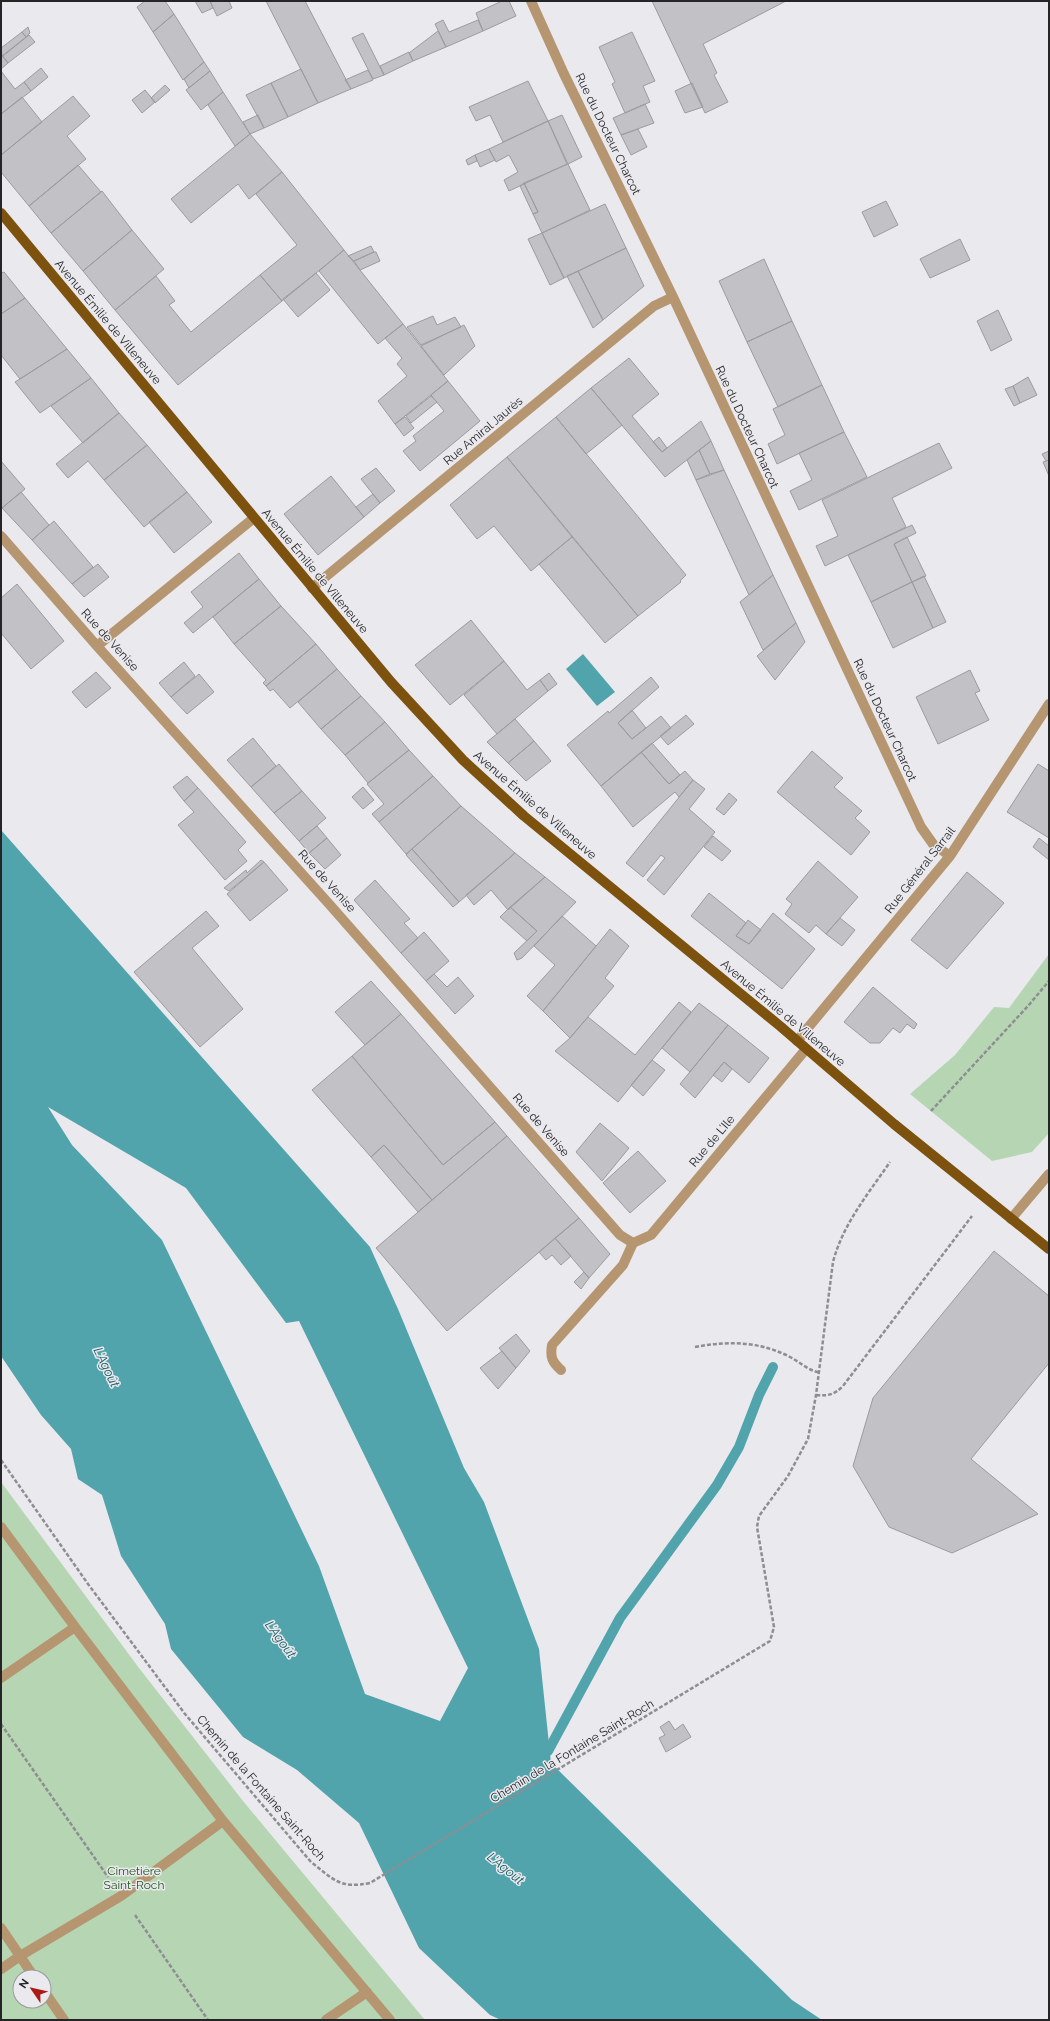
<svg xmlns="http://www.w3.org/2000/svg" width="1050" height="2021" viewBox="0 0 1050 2021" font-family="Raleway,sans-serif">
	<rect width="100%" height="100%" fill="#eae9ee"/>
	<!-- green -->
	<path fill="#b6d6b3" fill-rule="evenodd" d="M1049,954V1133L1032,1152L992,1161L910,1094L955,1055L994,1007L1009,1008Z
		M1,1482L139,1668L243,1801L425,2020H1ZM20,1977H44V2001H20Z"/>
	<!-- water -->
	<path fill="#52a4ac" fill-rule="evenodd" d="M583,654L615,692L597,706L566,669Z
		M1,830L370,1247L398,1309L464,1468L484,1502L539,1649L551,1763L792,2000L822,2020H501L490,2015L419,1948L359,1823L297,1770L243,1737L171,1649L165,1624L121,1556L102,1495L78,1479L71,1449L41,1415L1,1356ZM48,1107L186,1188L286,1323L299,1321L468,1668L440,1721L365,1694L319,1566L162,1240L72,1145Z"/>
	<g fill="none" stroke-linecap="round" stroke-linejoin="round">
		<!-- stream -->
		<path stroke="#52a4ac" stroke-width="10" d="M548,1751L620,1618L717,1485L739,1447L759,1395L773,1367"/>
	</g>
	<!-- building -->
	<path fill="#c2c1c5" stroke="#9c9b9f" d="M145,1H165L174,14L153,32L137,7Z
		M195,1H210L213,8L202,13Z
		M210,1H229L232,8L217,16Z
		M266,1H305L351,89L318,103Z
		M502,1H509L516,16L483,31L476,13Z
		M652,1H786L703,44L717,73L714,75L728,102L705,113Z
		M174,14L204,62L183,80L153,32Z
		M443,20L449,32L478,20L483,31L446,47L435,24Z
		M28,27L30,33L26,37L22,32Z
		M438,31L446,47L413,61L409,53Z
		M22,32L26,37L2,56L1,48Z
		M632,32L655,81L643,86L650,102L625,113L612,84L615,82L599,47Z
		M363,33L384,75L373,79L352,38Z
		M29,35L35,42L8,63L3,56Z
		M409,52L413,61L384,75L380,66Z
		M2,56L8,63L1,69V57Z
		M204,62L210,71L189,88L184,79Z
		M41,68L48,77L31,91L24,82Z
		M301,69L318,103L288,117L271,83Z
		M368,70L373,80L351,89L345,80Z
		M1,71L15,89L24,82L31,91L1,114Z
		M210,71L223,92L201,110L186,90Z
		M528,81L548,121L503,142L490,115L476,121L469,107Z
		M271,83L288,117L264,128L246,95Z
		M692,83L703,107L685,113L675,91Z
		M165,85L170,90L155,103L151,98Z
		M145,90L155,102L142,113L132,100Z
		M223,92L250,134L235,146L208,105Z
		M73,96L90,116L67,136L86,159L29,206L1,172V155Z
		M22,97L42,122L1,155V114Z
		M645,104L654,123L621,135L613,118Z
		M258,115L264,128L250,134L243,122Z
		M562,115L582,157L568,164L548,121Z
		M548,121L567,164L509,191L504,180L518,172L509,155L496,162L489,149Z
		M638,129L647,147L631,155L621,135Z
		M250,134L282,172L249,199L238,184L191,223L171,199Z
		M489,149L495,160L480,167L475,155Z
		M475,155L477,161L468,165L466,160Z
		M568,164L590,210L542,233L533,214L538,212L524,183Z
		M78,165L101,192L51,233L29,206Z
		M282,172L344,250L282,301L260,275L297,245L256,194Z
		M524,183L538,212L533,214L520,186Z
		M102,191L132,230L83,271L51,233Z
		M886,201L898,225L874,237L862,212Z
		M605,204L626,248L564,278L542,233Z
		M132,230L164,269L115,310L83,271Z
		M542,233L564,278L550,285L528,239Z
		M960,239L970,260L930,278L920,259Z
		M371,246L374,252L354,261L348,256Z
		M626,248L644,286L603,320L578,271Z
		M344,250L403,324L378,344L319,271Z
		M374,252H376L380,261L360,270L354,261Z
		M764,259L792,321L747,342L719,281Z
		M578,271L603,320L593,328L567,276Z
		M4,272L25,298L1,314V273Z
		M316,273L330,290L298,317L283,299Z
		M260,275L282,301L178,385L115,310L156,276L175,301L169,305L191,332Z
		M25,298L67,349L20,379L1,355V314Z
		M998,310L1012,340L991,351L977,321Z
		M433,316L437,325L455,317L461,327L421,345L407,327Z
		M792,321L822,385L778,407L747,342Z
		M403,324L448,381L395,424L378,401L407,376L397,364L402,358L385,338Z
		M464,325L475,346L444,375L421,346Z
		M67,349L91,378L40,413L15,382Z
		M629,358L659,394L632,416L662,452L701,421L711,441L665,477L591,388Z
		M1028,377L1037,395L1020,403L1013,386Z
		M91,378L119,413L83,443L51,406Z
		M448,381L480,421L420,471L403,451L416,441L413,436L444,411L431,395Z
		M822,385L844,432L777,464L768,444L785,435L773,409Z
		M1013,386L1020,403L1014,406L1005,389Z
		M591,388L622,425L586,454L556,417Z
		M431,396L437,402L411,423L406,416Z
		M119,413L147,445L104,480L88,461L68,478L56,464Z
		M405,417L414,428L404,436L395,424Z
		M556,417L686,575L680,581L681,582L638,616L507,457Z
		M844,432L867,477L799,510L790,491L812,480L799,453Z
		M659,437L667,448L662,452L653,442Z
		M711,441L724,470L710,474L699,450Z
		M939,443L952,468L892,498L906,527L825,566L816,546L838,536L822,500Z
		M147,445L187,492L144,527L104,480Z
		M699,450L710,474L696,480L687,460Z
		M1049,451V460L1046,461L1042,454Z
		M507,457L572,537L531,571L494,526L477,539L450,505Z
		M1049,460V476L1043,462Z
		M1,461L25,489L2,508L1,507Z
		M376,468L395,491L380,503L361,479Z
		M724,470L773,575L749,595L696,480Z
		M331,476L364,517L318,555L284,514Z
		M21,492L49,525L32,540L2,508Z
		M187,492L212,522L174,553L149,522Z
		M373,494L380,503L364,517L356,507Z
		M54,521L93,567L72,584L32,540Z
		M912,525L916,533L894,544L912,582L871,602L848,555Z
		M572,537L638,616L605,643L539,564Z
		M907,537L926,576L912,582L894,544Z
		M239,553L259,579L193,633L184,623L203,607L191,592Z
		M98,564L109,577L84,597L72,584Z
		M773,575L796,623L763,650L740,602Z
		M924,576L946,622L933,628L912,582Z
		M259,579L281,606L234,644L213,617Z
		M912,582L933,628L893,648L871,602Z
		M17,584L64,641L31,669L1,633V598Z
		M281,606L316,644L266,686L263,683L266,680L234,644Z
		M471,620L504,661L450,705L415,665Z
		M796,623L805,642L775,680L757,656Z
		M316,644L337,669L290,708L273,689L270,691L266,686Z
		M504,661L527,690L540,680L548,691L497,734L464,695Z
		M184,662L195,676L171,697L159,683Z
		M337,669L361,696L321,729L298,702Z
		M970,670L980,691L975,693L989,720L938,744L916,697Z
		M96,672L111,688L86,708L72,692Z
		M549,673L557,684L548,691L540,680Z
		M199,674L214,692L187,714L171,697Z
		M651,677L659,687L618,723L632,739L661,716L671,728L601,786L567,745L608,711L609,713Z
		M361,696L385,722L345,755L321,729Z
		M632,710L646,728L632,739L618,723Z
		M686,715L694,724L668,745L660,736Z
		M515,719L534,741L508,763L487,742Z
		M385,722L409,750L368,783L345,755Z
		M253,738L276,766L251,787L227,760Z
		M534,741L551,761L526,781L508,763Z
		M652,743L680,775L669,784L641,752Z
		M409,750L433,776L379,822L372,814L384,804L367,784Z
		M812,751L843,778L834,787L862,811L855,818L870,832L851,855L777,792Z
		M641,752L669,784L685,771L693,780L679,797L675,792L633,827L601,786Z
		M279,764L302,791L274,813L251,787Z
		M1038,764L1049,771V838L1007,812Z
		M187,776L198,788L184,801L173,787Z
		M433,776L461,806L406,854L379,822Z
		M693,780L705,789L689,809L715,832L664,895L647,880L665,858L661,855L643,877L626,863Z
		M363,787L374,800L363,809L352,797Z
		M198,788L246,842L238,850L247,861L225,880L178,825L194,812L184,801Z
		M302,791L326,818L299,841L274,813Z
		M729,793L737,800L724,815L716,809Z
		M461,806L515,853L459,902L412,849Z
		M317,826L327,838L309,853L299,841Z
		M713,836L731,851L722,861L704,847Z
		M327,838L341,855L325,869L309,853Z
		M1039,838L1049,846V860L1033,847Z
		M412,849L459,902L453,907L406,855Z
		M515,853L545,877L508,910L491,890L474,905L466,895Z
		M261,860L264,862L229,891L224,888L246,870L247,873Z
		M818,861L858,897L826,934L816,925L809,933L785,914L792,904L786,899Z
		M264,862L288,890L250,921L227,894Z
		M967,872L1004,903L947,969L911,940Z
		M545,877L576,902L522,958L517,960L514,953L537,931L510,907Z
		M375,880L410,919L404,923L418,938L401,953L354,900Z
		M709,893L746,923L736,936L749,944L773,913L815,949L782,989L691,916Z
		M510,907L537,931L527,941L500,917Z
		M206,911L219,926L192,948L243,1009L200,1047L134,972Z
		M562,916L596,946L543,1011L527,996L555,965L534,946Z
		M840,918L855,930L842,946L826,934Z
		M748,920L761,930L749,944L736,936Z
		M610,929L629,946L605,978L614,986L570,1038L543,1011Z
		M424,932L449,961L426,981L401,953Z
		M434,974L447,987L458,977L474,996L455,1014L426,981Z
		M371,981L401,1014L365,1045L335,1012Z
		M873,987L917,1024L914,1029L907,1024L900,1033L893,1028L880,1043H870L844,1022Z
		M679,1002L691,1012L618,1102L555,1051L570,1038L588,1017L635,1055Z
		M699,1003L728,1025L690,1072L662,1048Z
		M401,1014L495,1122L443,1165L352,1056Z
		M728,1025L769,1058L749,1083L724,1062L695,1098L680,1084Z
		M352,1056L443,1165L495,1122L507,1136L432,1200L384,1145L371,1157L312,1090Z
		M652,1060L665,1070L643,1096L631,1085Z
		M724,1062L732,1069L722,1082L713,1075Z
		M600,1123L629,1148L602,1181L576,1152Z
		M507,1136L579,1218L447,1331L376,1248Z
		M384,1145L432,1200L418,1212L371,1157Z
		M638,1151L666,1181L630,1213L603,1183Z
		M579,1218L610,1254L589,1278L555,1238Z
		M555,1238L571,1256L561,1265L552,1255L546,1260L539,1252Z
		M994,1251L1049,1296V1363L971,1459L1038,1514L952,1553L889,1527L853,1466L873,1398Z
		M584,1272L589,1278L581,1289L574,1282Z
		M516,1334L530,1351L516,1368L499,1348Z
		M502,1351L516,1368L498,1389L480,1368Z
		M669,1721L675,1730L683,1724L691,1737L666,1752L659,1738L665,1735L660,1727Z"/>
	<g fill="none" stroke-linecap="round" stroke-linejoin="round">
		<!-- path -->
		<path stroke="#8e8d91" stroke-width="2.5" stroke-dasharray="4 2" stroke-linecap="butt" d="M931,1111L1028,1006L1049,981
			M695,1347C727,1341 758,1341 788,1356C799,1361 807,1370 818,1372
			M816,1395C828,1396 834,1395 843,1386L972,1216
			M1,1460L88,1584L185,1714L311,1862C334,1880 340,1889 370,1883L770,1641L774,1627L757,1527L759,1516L788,1476L808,1439L816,1395L833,1262C843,1224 868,1194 890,1162
			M1,1724L108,1877
			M135,1915L208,2020"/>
		<!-- minor -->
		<path stroke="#b59671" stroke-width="10" d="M531,1L564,74L673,297L921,827L933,844L950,856
			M1,536L97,646L330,905L620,1235L633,1243
			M312,588L654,306L673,297
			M97,646L254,518
			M797,1041L950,856L1049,704
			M1011,1219L1049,1174
			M633,1243L651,1235L806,1049
			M561,1370C552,1362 550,1357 552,1345L623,1265L633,1243
			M1,1527L75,1627L223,1821L390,2020
			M1,1678L75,1627
			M1,1928L20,1956L1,1969
			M34,1977L20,1956L121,1896L223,1821
			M44,1991L64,2020
			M326,2020L367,1992"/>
		<!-- major -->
		<path stroke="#7d520f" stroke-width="10" d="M1,213L391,682L463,760L524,816L780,1026L894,1124L1049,1249"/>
	</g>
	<g text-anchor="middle" stroke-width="3" stroke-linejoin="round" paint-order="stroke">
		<!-- street labels -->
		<g font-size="12" fill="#252527" stroke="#eae9ee">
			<text transform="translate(608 134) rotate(64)" y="4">Rue du Docteur Charcot</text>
			<text transform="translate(108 322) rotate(50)" y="4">Avenue Émilie de Villeneuve</text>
			<text transform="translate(747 427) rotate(65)" y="4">Rue du Docteur Charcot</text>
			<text transform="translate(483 431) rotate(-40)" y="4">Rue Amiral Jaurès</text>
			<text transform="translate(315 571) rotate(50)" y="4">Avenue Émilie de Villeneuve</text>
			<text transform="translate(110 640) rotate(48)" y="4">Rue de Venise</text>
			<text transform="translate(885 720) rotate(65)" y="4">Rue du Docteur Charcot</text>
			<text transform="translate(535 805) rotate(41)" y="4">Avenue Émilie de Villeneuve</text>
			<text transform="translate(920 870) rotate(-52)" y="4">Rue Général Sarrail</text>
			<text transform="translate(327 881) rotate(48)" y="4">Rue de Venise</text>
			<text transform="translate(783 1013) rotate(40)" y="4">Avenue Émilie de Villeneuve</text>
			<text transform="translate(541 1125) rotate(49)" y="4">Rue de Venise</text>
			<text transform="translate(712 1141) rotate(-50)" y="4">Rue de L’Ile</text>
			<text transform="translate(572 1751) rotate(-31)" y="4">Chemin de la Fontaine Saint-Roch</text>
			<text transform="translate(261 1788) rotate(49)" y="4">Chemin de la Fontaine Saint-Roch</text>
		</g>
		<!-- park labels -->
		<g font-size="12" fill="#1d5719" stroke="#eae9ee">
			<text x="134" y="1875">Cimetière<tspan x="134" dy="14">Saint-Roch</tspan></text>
		</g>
		<!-- water labels -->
		<g font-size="13" font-style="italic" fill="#135a60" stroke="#eae9ee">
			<text transform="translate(107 1367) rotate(64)" y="5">L'Agoût</text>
			<text transform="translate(281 1639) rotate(54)" y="5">L'Agoût</text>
			<text transform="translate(506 1868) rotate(39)" y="5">L'Agoût</text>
		</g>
	</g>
	<!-- border -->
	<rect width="1050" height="2021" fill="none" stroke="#252527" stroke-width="4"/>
	<!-- north arrow -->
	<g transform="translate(32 1989) rotate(304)"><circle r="19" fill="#eae9ee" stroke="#9b9b9e"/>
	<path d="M0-3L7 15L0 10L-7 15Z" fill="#ab1a13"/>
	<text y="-6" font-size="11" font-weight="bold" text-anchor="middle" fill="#252527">N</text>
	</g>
</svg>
